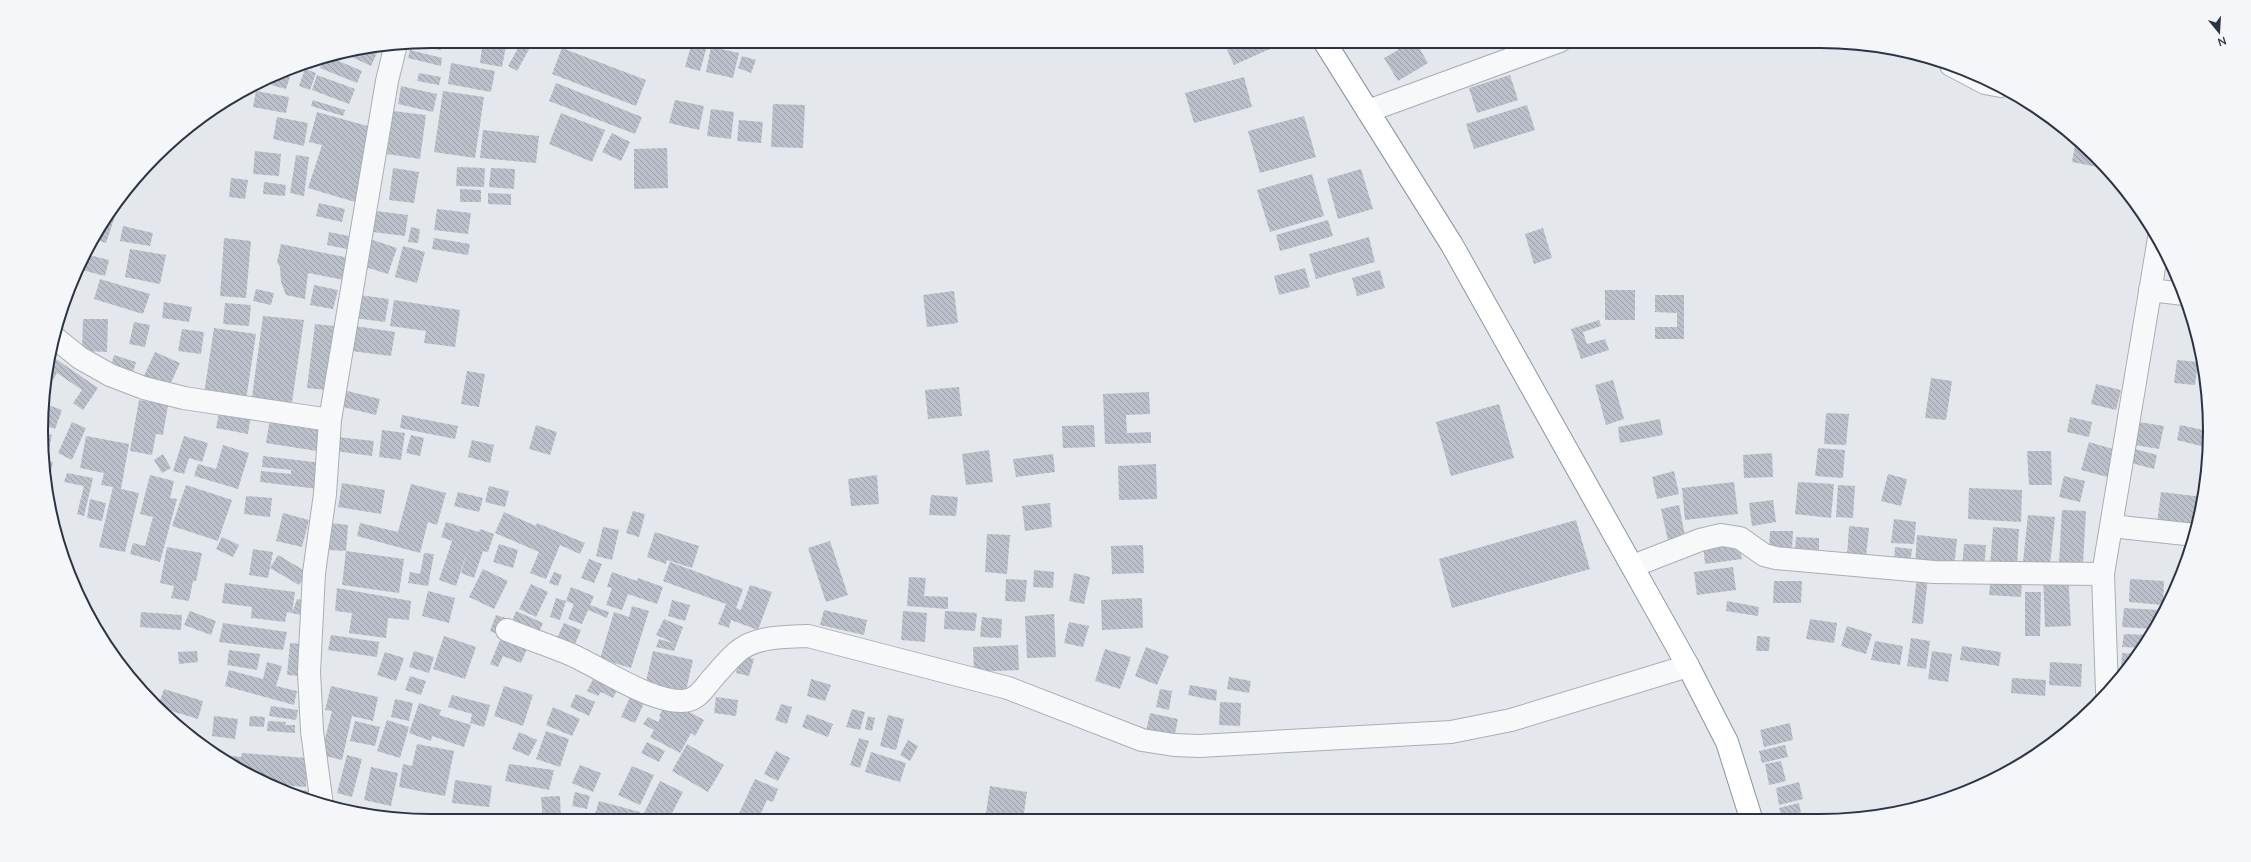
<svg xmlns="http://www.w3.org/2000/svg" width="2251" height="862" viewBox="0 0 2251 862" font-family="'Nunito Sans',sans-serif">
	<defs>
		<pattern id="building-back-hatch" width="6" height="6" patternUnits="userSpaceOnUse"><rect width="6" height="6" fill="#bbc0ca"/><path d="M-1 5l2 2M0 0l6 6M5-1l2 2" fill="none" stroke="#989da6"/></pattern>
	</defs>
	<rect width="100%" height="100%" fill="#e4e7ec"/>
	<!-- building -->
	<path fill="url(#building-back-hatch)" d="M429,41L443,43L441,50L408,45Z
		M483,41H507L502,67L480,63Z
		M522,41L532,44L517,71L508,66Z
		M1168,41H1186L1187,44L1171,49Z
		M1223,41H1272L1274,47L1234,65Z
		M1393,41H1415L1428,63L1398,81L1384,58L1398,50Z
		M692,42L707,46L700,71L685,67Z
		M370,47L378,51L371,66L341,52Z
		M711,47L739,53L733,78L706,72Z
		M562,48L646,80L636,106L552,74Z
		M410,50L442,58L441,66L408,58Z
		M327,56L362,71L357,83L320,68L324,57Z
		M742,56L756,60L751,73L738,68Z
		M316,59L312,69L301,64L305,62Z
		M451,63L495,71L491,92L448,84Z
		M293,67L286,89L271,85L273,76Z
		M305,69L316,73L310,90L299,86Z
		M419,73L441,77L439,85L417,81Z
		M317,75L355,89L349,104L312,90Z
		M1510,75L1518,100L1477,113L1469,88Z
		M1244,77L1252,107L1194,123L1185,93Z
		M556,83L642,117L635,134L549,101Z
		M401,86L437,94L433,112L398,104Z
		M256,91L289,97L286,113L253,107Z
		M443,91L484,97L475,158L434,152Z
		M313,100L345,110L343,116L311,106Z
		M675,100L704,106L699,130L669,123Z
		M773,104L805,105L803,148L771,147Z
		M1527,105L1535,130L1474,149L1466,124Z
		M711,109L734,112L731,139L707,136Z
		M393,111L426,115L420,159L387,154Z
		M317,112L371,127L355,202L308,188L322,145L309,142Z
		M561,113L605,130L592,162L549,144Z
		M1304,116L1316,157L1260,173L1248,131Z
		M277,117L308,123L304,146L273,139Z
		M739,120L763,122L761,143L737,141Z
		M483,130L539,136L536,163L480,158Z
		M612,133L630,142L621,161L602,152Z
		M2076,139L2108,169L2072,162Z
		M667,148L668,188L634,189V149Z
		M255,151L281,154L279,176L253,174Z
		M296,155L309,157L304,196L290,193Z
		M457,167L485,168L484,187L456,186Z
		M393,168L419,172L414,203L389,200Z
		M491,168L515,169L514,189L489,187Z
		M1361,169L1373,209L1338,219L1327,179Z
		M1312,174L1324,216L1270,232L1257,190Z
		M231,178L248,180L245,199L229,197Z
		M264,182L286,185L285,196L263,194Z
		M460,189L481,190V202H460Z
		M488,193L511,194V205L488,204Z
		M319,203L345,209L342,222L316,216Z
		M437,209L471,213L468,234L434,230Z
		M376,211L408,215L405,236L373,232Z
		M109,214L115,216L106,243L92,238Z
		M1328,220L1333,236L1280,251L1276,235Z
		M123,226L153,233L150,246L120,241Z
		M411,227L420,229L418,243L408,242Z
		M1543,228L1552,258L1534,264L1525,234Z
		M329,232L349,236L347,249L327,245Z
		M1369,237L1375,262L1316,279L1309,254Z
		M224,238L251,241L246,298L220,296Z
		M434,238L470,244L468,255L432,249Z
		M370,239L397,248L388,274L362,266Z
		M281,244L349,258L344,280L308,273L305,299L286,295L281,282L280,267L277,262Z
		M403,246L425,252L417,283L395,277Z
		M130,249L166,255L160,284L125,277Z
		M85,254L109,260L105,276L78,269Z
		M1305,268L1310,287L1279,295L1274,276Z
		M1380,270L1385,288L1357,296L1352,278Z
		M100,279L150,294L143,314L94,299Z
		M314,285L338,290L333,309L310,305Z
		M256,289L274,293L271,305L253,301Z
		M1605,290H1635V320H1605Z
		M954,291L958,323L927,327L923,295Z
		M359,295L389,299L385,322L355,318Z
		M1655,295H1684V339H1655V327H1677V313L1655,312Z
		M394,300L460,310L455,347L424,343L426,331L390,326Z
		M164,302L192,307L189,322L162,318Z
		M225,303L251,305L249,326L223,324Z
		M263,316L304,320L291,409L251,404Z
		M83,319H108L107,352L82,351Z
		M1599,320L1601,326L1583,332L1587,344L1605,339L1609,350L1581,359L1571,329Z
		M134,322L150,325L145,347L129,344Z
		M315,324L334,326L326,390L307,388Z
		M355,326L395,332L391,356L351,351Z
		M214,328L256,334L246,400L204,394Z
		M182,329L204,332L201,354L178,351Z
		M155,352L180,363L168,389L143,378Z
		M114,355L136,362L133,372L111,366Z
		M56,359L98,388L83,410L73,403L82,390L57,373L53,380L46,375Z
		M2177,360L2198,362L2195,385L2174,383Z
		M467,371L485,374L479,407L461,404Z
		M1931,378L1952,381L1946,420L1925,418Z
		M1613,380L1624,419L1606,425L1595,385Z
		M2096,384L2121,390L2116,410L2091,404Z
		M959,387L962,416L928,419L925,390Z
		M347,391L380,399L376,415L343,407Z
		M1149,392L1150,414L1126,415L1127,433L1151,432V443L1105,444L1103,394Z
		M139,400L168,405L163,435L156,434L152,455L130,451Z
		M43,403L62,410L55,429L41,424Z
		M1499,404L1514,458L1451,476L1436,422Z
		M220,408L251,414L248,434L216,428Z
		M1826,413L1849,414L1846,445L1824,444Z
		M402,415L458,426L455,439L400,428Z
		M2070,417L2092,422L2089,437L2067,432Z
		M270,418L320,427L317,451L266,443Z
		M1660,419L1663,435L1620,443L1618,427Z
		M72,422L86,428L72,460L58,453Z
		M2139,422L2164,426L2159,449L2135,445Z
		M536,425L557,432L550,455L529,449Z
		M1094,425L1095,447L1063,448L1062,426Z
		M2180,425L2208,431L2209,448L2177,440Z
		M382,430L405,433L401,460L379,457Z
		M41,432L52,435L48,453L43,452Z
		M411,435L424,438L420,456L406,453Z
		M86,436L129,444L121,489L139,493L125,552L99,547L113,487L101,485L104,473L80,468Z
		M184,436L208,443L202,462L189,458L184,474L173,471Z
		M337,437L374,441L372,456L335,451Z
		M472,440L494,445L490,463L468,457Z
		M2089,442L2120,451L2111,478L2081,470Z
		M223,445L249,453L238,489L194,476L198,464L216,469Z
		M1818,448L1845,450L1843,478L1815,476Z
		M2135,449L2157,455L2154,469L2131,463Z
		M989,450L993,482L966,485L962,454Z
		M2027,451H2051L2052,485H2029Z
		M1772,453L1773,477L1744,478L1743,455Z
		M163,454L171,468L162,473L154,460Z
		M1053,454L1055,472L1016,477L1013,459Z
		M263,456L322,463L318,489L260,482L261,471L291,474V470L262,467Z
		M44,460L53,462L49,482H46Z
		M1156,464L1157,499L1119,500L1118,466Z
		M1674,471L1679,494L1657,499L1652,477Z
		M67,473L93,478L84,516L77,514L84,486L64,482Z
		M1888,474L1907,479L1901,506L1881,501Z
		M150,475L174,481L170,498L177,499L160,562L130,554L133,543L145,546L153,517L140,514Z
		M877,475L879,504L851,506L848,479Z
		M2064,476L2085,481L2080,502L2059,497Z
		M1734,482L1738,514L1685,520L1682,488Z
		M1798,482L1834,484L1831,518L1795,514Z
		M342,483L385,490L381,514L338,507Z
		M411,484L446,493L437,525L428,522L420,553L357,536L360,523L398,532Z
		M186,485L232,500L218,541L172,526Z
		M1838,485L1855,486L1853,518L1836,517Z
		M489,486L509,491L505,507L485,502Z
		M1969,488L2022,490L2021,522L1968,519Z
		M458,492L483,498L479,512L454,506Z
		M2161,492L2203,497L2197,528L2157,524Z
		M931,495L958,497L956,516L929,515Z
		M246,496L272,498L270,517L244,514Z
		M90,499L106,503L102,521L87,518Z
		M1773,500L1776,522L1752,526L1749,503Z
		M1050,503L1052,527L1025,531L1022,506Z
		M1679,505L1686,541L1669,545L1661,509Z
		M2062,510L2086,511L2083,564L2059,563Z
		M633,511L645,514L639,537L626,533Z
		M504,512L536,526L537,523L585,543L580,554L560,545L546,579L530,573L539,552L495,533Z
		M283,513L309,520L302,547L276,541Z
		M2028,515L2055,517L2050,565L2023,562Z
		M1894,519L1916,522L1914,544L1891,543Z
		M1576,520L1590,569L1452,608L1439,559Z
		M446,522L479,532L480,529L494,534L488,552L483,551L474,578L461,573L469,546L456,586L439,580L452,541L441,537Z
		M331,523L348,525L346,551L328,550Z
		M1849,526L1869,528L1866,557L1847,556Z
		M603,527L619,530L612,560L596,556Z
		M1993,527L2019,529L2017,567L1990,565Z
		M1770,531H1793L1792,550H1769Z
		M655,532L699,546L692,568L667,560L666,564L647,557Z
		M987,534L1010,535L1007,574L985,572Z
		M1917,535L1957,539L1954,569L1915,566Z
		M222,537L239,545L233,557L216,549Z
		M1796,537L1819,538V550L1795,549Z
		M1739,540L1742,559L1705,564L1703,544Z
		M830,541L848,595L826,602L808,548Z
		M499,544L518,550L513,568L493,562Z
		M1964,544L1986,545L1984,570L1962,568Z
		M1143,545L1144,573L1112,574L1111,546Z
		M167,547L202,553L196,581H193L189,601L171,598L174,586L160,583Z
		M1895,547L1912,549L1910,564L1894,562Z
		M253,549L273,552L268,578L249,575Z
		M346,551L404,559L399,593L342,585Z
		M424,553L434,554L428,586L408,583L410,572L420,574Z
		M278,555L307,572L299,585L270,568Z
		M589,559L602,564L594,583L581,578Z
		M670,562L743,589L736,608L741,610L750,585L772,592L758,630L731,620L729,628L718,624L726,604L663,581Z
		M1733,567L1736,590L1697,595L1694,572Z
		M483,569L508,581L494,609L469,597Z
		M1034,570L1054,572L1053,588L1033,587Z
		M554,572L562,575L558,586L549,583Z
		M612,572L637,581L638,578L663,587L657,604L628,594L622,610L606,605L612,588L607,587Z
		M1074,573L1090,577L1084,604L1069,601Z
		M2068,574L2071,626L2045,627L2043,575Z
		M1917,576L1928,577L1923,624L1912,623Z
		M909,577L926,578L924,596L948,597V609L907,606Z
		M1991,577L2022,580L2021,597L1989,595Z
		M1006,579L1027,580L1025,602L1005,601Z
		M2130,579L2164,581L2163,605L2129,602Z
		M1774,581H1802L1801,603H1773Z
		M225,583L295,592L292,613L297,599L306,601L301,615L287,612L285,622L251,618L252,607L222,603Z
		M531,584L548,592L536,617L519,609Z
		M571,587L594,596L590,605L609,612L607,618L588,610L582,624L568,619L574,604L566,601Z
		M337,588L411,601L409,620L388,618L386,638L349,633L352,613L335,611Z
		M428,591L455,598L449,623L422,616Z
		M2025,592H2041L2040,636H2025Z
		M556,598L566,601L560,620L550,617Z
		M1142,598L1143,628L1102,630L1101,600Z
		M672,600L690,605L685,621L668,616Z
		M1727,601L1759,607L1758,616L1726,611Z
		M632,606L649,611L631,668L600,659L614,612L629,617Z
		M2124,608L2161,610L2153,629L2122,627Z
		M824,610L867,620L864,635L820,625Z
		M190,611L216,621L211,635L184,625Z
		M516,611L543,623L539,632L510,627Z
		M903,611L927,613L925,642L901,640Z
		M945,611L977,613L975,631L944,629Z
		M141,612L182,615L181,630L140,627Z
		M1054,614L1056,657L1027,658L1025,616Z
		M496,615L506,618L500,635L490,631Z
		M982,617L1002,619L1001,638L980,637Z
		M664,619L683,627L674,651L656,647L659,639L676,644L656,635Z
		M1810,619L1837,623L1834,643L1806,639Z
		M1069,622L1089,626L1083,647L1064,643Z
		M223,623L287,632L283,650L219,642Z
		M564,623L581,630L574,646L557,638Z
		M1847,626L1872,634L1866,654L1841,646Z
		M503,633L529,644L521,663L503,656L498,667L490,664Z
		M2124,634L2150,635L2144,648L2122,647Z
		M331,635L379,642L377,657L328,650Z
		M444,636L476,647L465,679L433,669Z
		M1757,636L1770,637L1769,651H1756Z
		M1911,638L1930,641L1926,669L1907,666Z
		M1875,641L1903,646L1900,665L1871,660Z
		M290,643L303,644L301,676L287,675Z
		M1018,645L1019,670L974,672L973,647Z
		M1962,646L2001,652L1999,666L1960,660Z
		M1146,647L1169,656L1157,685L1135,676Z
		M1105,649L1131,657L1120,689L1095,681Z
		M229,650L260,654L257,670L227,665Z
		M197,651L198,662L179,664L178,652Z
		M414,651L434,657L429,673L409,667Z
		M653,651L693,660L684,699L644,690Z
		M1932,651L1952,654L1948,682L1928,679Z
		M385,652L404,658L396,681L377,675Z
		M2122,653L2139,654L2121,674Z
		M740,655L754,659L749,676L736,673Z
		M267,662L282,666L276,686L297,691L294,705L225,686L229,670L263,679Z
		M2050,662L2082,664L2081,687L2049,685Z
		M597,671L621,682L613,698L601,692L598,696L587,691Z
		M410,676L426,681L421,695L405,690Z
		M1229,677L1251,681L1249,693L1227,689Z
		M2012,678L2046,680L2045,696L2011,693Z
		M811,679L831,685L825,701L807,696Z
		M135,682H144L143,692Z
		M1190,685L1217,690L1216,701L1188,695Z
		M331,686L378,697L373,721L352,716L342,760L321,755L332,711L325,710Z
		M504,686L533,695L523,726L494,716Z
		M164,689L203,701L198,719L158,707Z
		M1160,689L1172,691L1169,710L1156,707Z
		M576,694L595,702L589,716L570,707Z
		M452,695L490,705L484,727L470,723L472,714L448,707Z
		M630,697L644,703L635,723L621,717Z
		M716,697L738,700L736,716L714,713Z
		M395,699L413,703L409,721L391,717Z
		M668,700L704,720L695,736L691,733L680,753L650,737L654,730L643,724L648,717L658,722L661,717L659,716Z
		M1220,702L1241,703L1240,726L1219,725Z
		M419,703L441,710L439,715L471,725L464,747L432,736L431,741L409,733Z
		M781,704L792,707L787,724L775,720Z
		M271,706L298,710L296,720L269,716Z
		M553,707L580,719L572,736L546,725Z
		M852,709L865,712L860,730L846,727Z
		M1150,713L1178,719L1174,738L1146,732Z
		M807,714L833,724L828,737L802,727Z
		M888,715L904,719L896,750L880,746Z
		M214,716L238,719L235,739L212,736Z
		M250,716L265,717L264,727L249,726Z
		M868,716L875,718L872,731L865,729Z
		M387,720L409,727L400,758L377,751Z
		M268,721L286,722L285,725H295V733L267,731Z
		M355,721L380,727L375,746L350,741Z
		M1790,723L1793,740L1764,747L1760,730Z
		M546,731L569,739L560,767L536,759Z
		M519,732L537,740L529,756L512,749Z
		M859,738L869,741L860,768L850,765Z
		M908,740L918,746L910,761L900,755Z
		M647,742L665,751L659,762L641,753Z
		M417,744L454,751L445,796L399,787L403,764L412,766Z
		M687,744L724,765L708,792L672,771Z
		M1785,745L1788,757L1762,763L1759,751Z
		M776,751L790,758L778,781L764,774Z
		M871,752L906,763L900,782L865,772Z
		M242,753L308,758L306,787L267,784L221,758L222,755L241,757Z
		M347,755L362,759L352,797L337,793Z
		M1781,761L1786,781L1769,785L1765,764Z
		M509,764L554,770L549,790L505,781Z
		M580,765L601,773L593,792L572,783Z
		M632,766L654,775L640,805L618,795Z
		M371,767L398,773L391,806L364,800Z
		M755,779L778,789L773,802L767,800L758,820H736Z
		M455,780L492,786L489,807L452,803Z
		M660,781L683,792L671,815L682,820L640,821Z
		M1799,782L1803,799L1779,805L1776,788Z
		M990,786L1027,792L1023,820H985Z
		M291,790L316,791L315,802L291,793Z
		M575,792L590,796L587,809L572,806Z
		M560,796L561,821H543L541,797Z
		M599,801L640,812L638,821H593Z
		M1799,803L1802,818H1782L1779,808Z
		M335,805L367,809V813L335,808Z
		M380,813L397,815V817L380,814Z
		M908,813L922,819L923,815L934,820H905Z
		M942,814L952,818L951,820H940Z"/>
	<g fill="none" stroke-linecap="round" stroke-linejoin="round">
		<defs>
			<path id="minor" d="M1951,65L1985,83L2001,86
				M1368,111L1560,41
				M2150,290L2184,294
				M54,337L80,358L110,375L144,388L184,398L330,420
				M2111,526L2195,535
				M1633,566L1700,540L1721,535L1740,538L1764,555L1776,558L1934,572L2103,574
				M507,630C529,639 551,646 572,655C601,668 659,708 689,700C699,697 705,687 711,680C719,671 727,661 736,653C754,636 784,637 808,636L1008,688L1142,740L1174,745L1199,746L1451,732L1511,720L1688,666
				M2107,691L2103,574L2159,238
				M322,805L312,731L309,672L314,573L325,494L330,420L387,81L396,44"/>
			<path id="trunk" d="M1324,41L1452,245L1688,666L1727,742L1751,818"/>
		</defs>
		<!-- minor casing -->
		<use href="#minor" stroke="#a9aeb7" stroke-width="24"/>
		<!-- trunk casing -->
		<use href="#trunk" stroke="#8b94a3" stroke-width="24"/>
		<!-- minor -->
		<use href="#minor" stroke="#f7f8fa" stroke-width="22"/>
		<!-- trunk -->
		<use href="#trunk" stroke="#fff" stroke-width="22"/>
	</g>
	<!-- crop -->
	<path d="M0 0H2251V862H0ZM431 48H1820A383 383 0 0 1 2203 431V431A383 383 0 0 1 1820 814H431A383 383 0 0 1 48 431V431A383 383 0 0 1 431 48Z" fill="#f4f6f9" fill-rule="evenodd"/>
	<path fill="none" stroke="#2b3445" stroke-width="2" d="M431 48H1820A383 383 0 0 1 2203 431V431A383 383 0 0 1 1820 814H431A383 383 0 0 1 48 431V431A383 383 0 0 1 431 48Z"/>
	<!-- north arrow -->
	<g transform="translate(2219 32) rotate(162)" stroke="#f4f6f9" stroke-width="3" paint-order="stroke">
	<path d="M0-3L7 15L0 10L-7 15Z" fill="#2b3445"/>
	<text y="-6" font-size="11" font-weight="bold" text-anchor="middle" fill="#2b3445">N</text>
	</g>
</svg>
